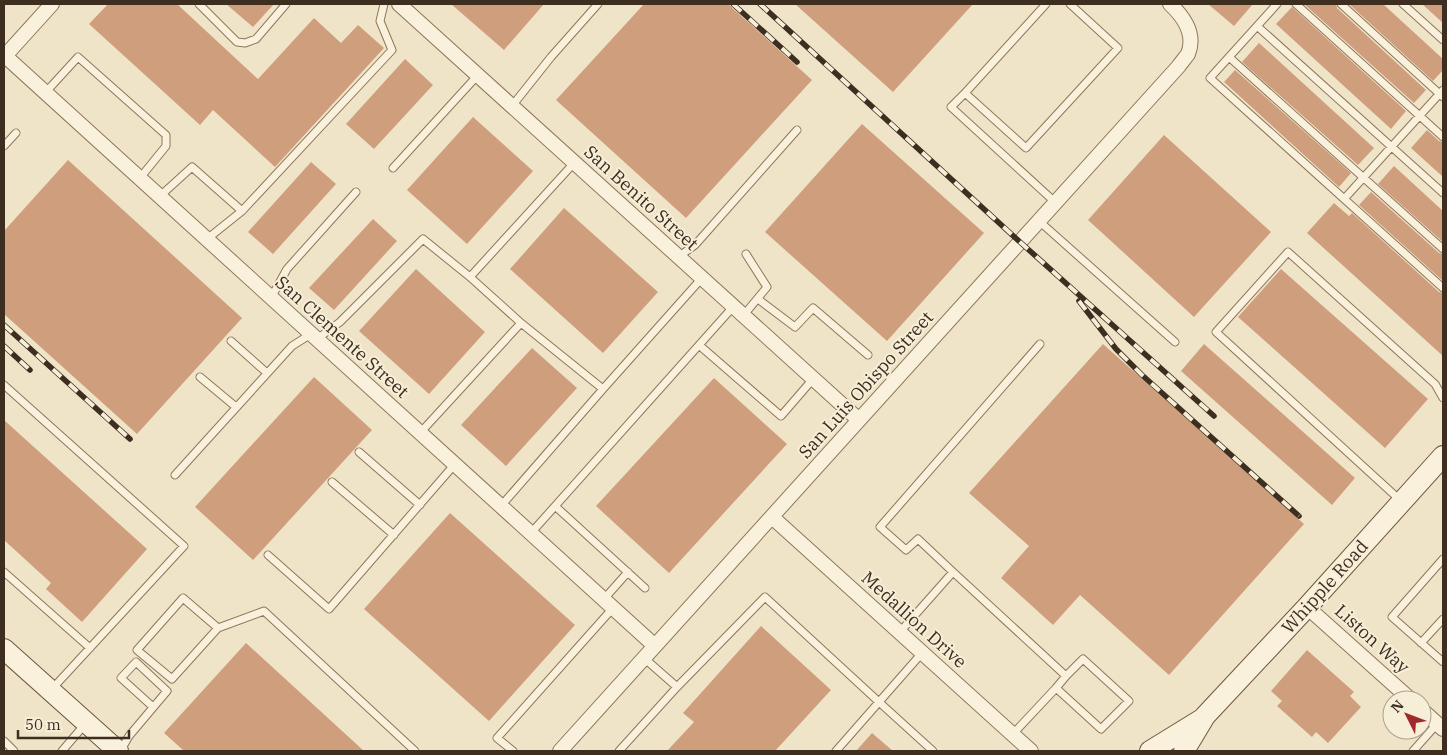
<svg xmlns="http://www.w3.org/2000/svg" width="1447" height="755" viewBox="0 0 1447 755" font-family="'IBM Plex Serif',serif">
	<rect width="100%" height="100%" fill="#f0e4c8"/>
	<!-- building -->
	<path fill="#cf9f7d" d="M108,4H177L258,79L314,18L341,43L358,25L384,48L275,167L213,110L200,125L89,24Z
		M226,4H274L253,27Z
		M451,4H544L504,50Z
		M644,4H728L812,80L686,218L556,100Z
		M795,4H973L893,92Z
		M1208,4H1253L1234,26Z
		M1304,4H1336L1337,8L1426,90L1414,103Z
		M1349,4H1383L1443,59V70L1433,81Z
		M1422,4H1443V23Z
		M1292,7L1406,111L1391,129L1276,24Z
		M1259,43L1374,148L1358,165L1242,62Z
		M405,59L433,85L374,149L346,124Z
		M1235,70L1351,173L1339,187L1224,82Z
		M473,117L533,171L467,244L407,190Z
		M862,124L984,233L887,341L765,232Z
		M1427,130L1439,141L1443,142V177L1411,148Z
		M1164,135L1271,232L1194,317L1088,220Z
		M68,160L242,318L137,434L4,314V231Z
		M311,162L336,184L273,254L248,232Z
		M1394,166L1443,211V242L1378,184Z
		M1371,192L1439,253L1443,254V281L1359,205Z
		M1334,203L1349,216L1352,213L1439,292L1443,293V356L1307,233Z
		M564,208L658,292L603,353L510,269Z
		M373,219L397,241L334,310L309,288Z
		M416,269L485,332L429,394L359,331Z
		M1281,269L1428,399L1385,448L1238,317Z
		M1103,344L1304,524L1169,675L1080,595L1053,625L1001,578L1029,546L969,493Z
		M1204,344L1355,478L1332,505L1181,371Z
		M532,348L577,388L506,466L461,425Z
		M314,377L372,430L253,560L195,507Z
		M714,378L787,444L669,573L596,506Z
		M4,420L147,549L82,622L46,589L51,583L4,540Z
		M450,513L575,625L489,721L364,609Z
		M761,626L831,690L775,751H667L694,722L683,713Z
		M246,643L364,751H184L164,733Z
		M1307,650L1354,692L1350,696L1361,707L1328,743L1316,732L1312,737L1277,706L1282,701L1271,691Z
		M872,733L893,751H856Z"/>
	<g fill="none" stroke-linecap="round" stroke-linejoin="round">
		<defs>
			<path id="lane" d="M199,4L237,42L245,43L256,39L286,4
				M1046,4L965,93L1026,148L1118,48L1070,4
				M1277,4L1210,78L1443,288
				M1296,4L1443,137
				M1341,4L1443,97
				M1403,4L1443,40
				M1257,26L1443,193
				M1229,57L1443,249
				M45,93L78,57L166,135V146L140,178
				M965,93L951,107L1056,203
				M512,106L551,57L598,4
				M4,146L16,133
				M393,168L478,75
				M159,197L192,167L242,211L207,239
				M1344,199L1443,90
				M242,211L392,50L380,21L384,4
				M1039,221L1175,342
				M678,257L695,245L797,130
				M271,298L287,269L356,192
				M758,299L795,327L813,308L868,355
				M743,316L767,287L746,254
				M317,339L340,322L423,239L470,277L574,163
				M231,341L267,373
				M699,345L781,416L813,379
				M200,377L236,407
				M4,385L184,546L52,689
				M603,389L702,278
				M420,433L521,323L470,277
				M359,452L420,505
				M175,475L292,346L311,334
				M332,482L394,535
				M1400,500L1216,332L1288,252L1435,384L1443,398
				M501,506L603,389L521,323
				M555,506L645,588
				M531,533L733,307
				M268,555L329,609L455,464
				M1443,559L1392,617L1443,662
				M4,572L90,648
				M953,572L918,539L906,550L880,527L1040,344
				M604,599L628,572
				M218,628L183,598L137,650L172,679L218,628L264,611L415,751
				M899,633L953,572L1066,676L1083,659L1129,701L1101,729L1056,688L1066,676
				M1421,643L1443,619
				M677,687L765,597L879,702L922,653
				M1012,735L1056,688
				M4,741L14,751
				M121,750L129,736L167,691L136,662L121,678L153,707
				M62,751L86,723
				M513,751L497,738L613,608
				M619,751L677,687L644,658
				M836,751L879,702L933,751
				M1413,751L1437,724"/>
			<path id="street" d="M399,4L859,420
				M4,55L655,646
				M4,57L52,4
				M772,517L1031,751
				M1307,607L1411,700
				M1422,710L1443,729
				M560,751L1178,67C1181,63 1185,58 1188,54C1196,34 1184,17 1170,4"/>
			<path id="secondary" d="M4,649L118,751
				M1150,751L1202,719
				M1184,751L1205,716L1307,607L1443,456"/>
		</defs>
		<!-- lane casing -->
		<use href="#lane" stroke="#8d765c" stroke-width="9"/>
		<!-- street casing -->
		<use href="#street" stroke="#8d765c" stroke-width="16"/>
		<!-- secondary casing -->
		<use href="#secondary" stroke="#6f573f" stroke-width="22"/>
		<!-- lane -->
		<use href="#lane" stroke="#faf1dc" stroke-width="7"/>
		<!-- street -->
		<use href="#street" stroke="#faf1dc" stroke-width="14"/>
		<!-- secondary -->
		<use href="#secondary" stroke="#faf1dc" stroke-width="20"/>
		<defs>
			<path id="rail" d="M733,4L797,62
				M760,4L1020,242L1214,416
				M1079,301L1116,349L1142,375L1299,516
				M4,325L130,439
				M4,346L30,370"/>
		</defs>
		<!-- rail casing -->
		<use href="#rail" stroke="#3d2e20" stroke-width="5.5"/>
		<!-- rail -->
		<use href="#rail" stroke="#f7eed8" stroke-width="4" stroke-dasharray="11" stroke-linecap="butt"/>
	</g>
	<g text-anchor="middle" stroke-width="4" stroke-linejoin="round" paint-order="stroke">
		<!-- street labels -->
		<g font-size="18" fill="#3d2e20" stroke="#f7eed8">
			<text transform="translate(641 198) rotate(42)" y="6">San Benito Street</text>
			<text transform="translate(342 337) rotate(42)" y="6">San Clemente Street</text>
			<text transform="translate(866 385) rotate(-48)" y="6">San Luis Obispo Street</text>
			<text transform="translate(1325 587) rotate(-48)" y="6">Whipple Road</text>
			<text transform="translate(914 620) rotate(42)" y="6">Medallion Drive</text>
			<text transform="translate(1372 639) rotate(42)" y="6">Liston Way</text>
		</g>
	</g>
	<!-- border -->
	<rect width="1447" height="755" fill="none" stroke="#3d2e20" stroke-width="10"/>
	<!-- north arrow -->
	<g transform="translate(1407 715) rotate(312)"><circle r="24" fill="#f7eed8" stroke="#ada18e"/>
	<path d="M0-4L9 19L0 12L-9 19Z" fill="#9e2a2b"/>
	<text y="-8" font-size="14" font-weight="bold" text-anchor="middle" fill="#3d2e20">N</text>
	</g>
	<!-- scale -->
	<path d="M18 730v8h111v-8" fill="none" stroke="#3d2e20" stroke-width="2.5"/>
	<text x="25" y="730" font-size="15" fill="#3d2e20" stroke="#f7eed8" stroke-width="4" paint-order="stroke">50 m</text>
</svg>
